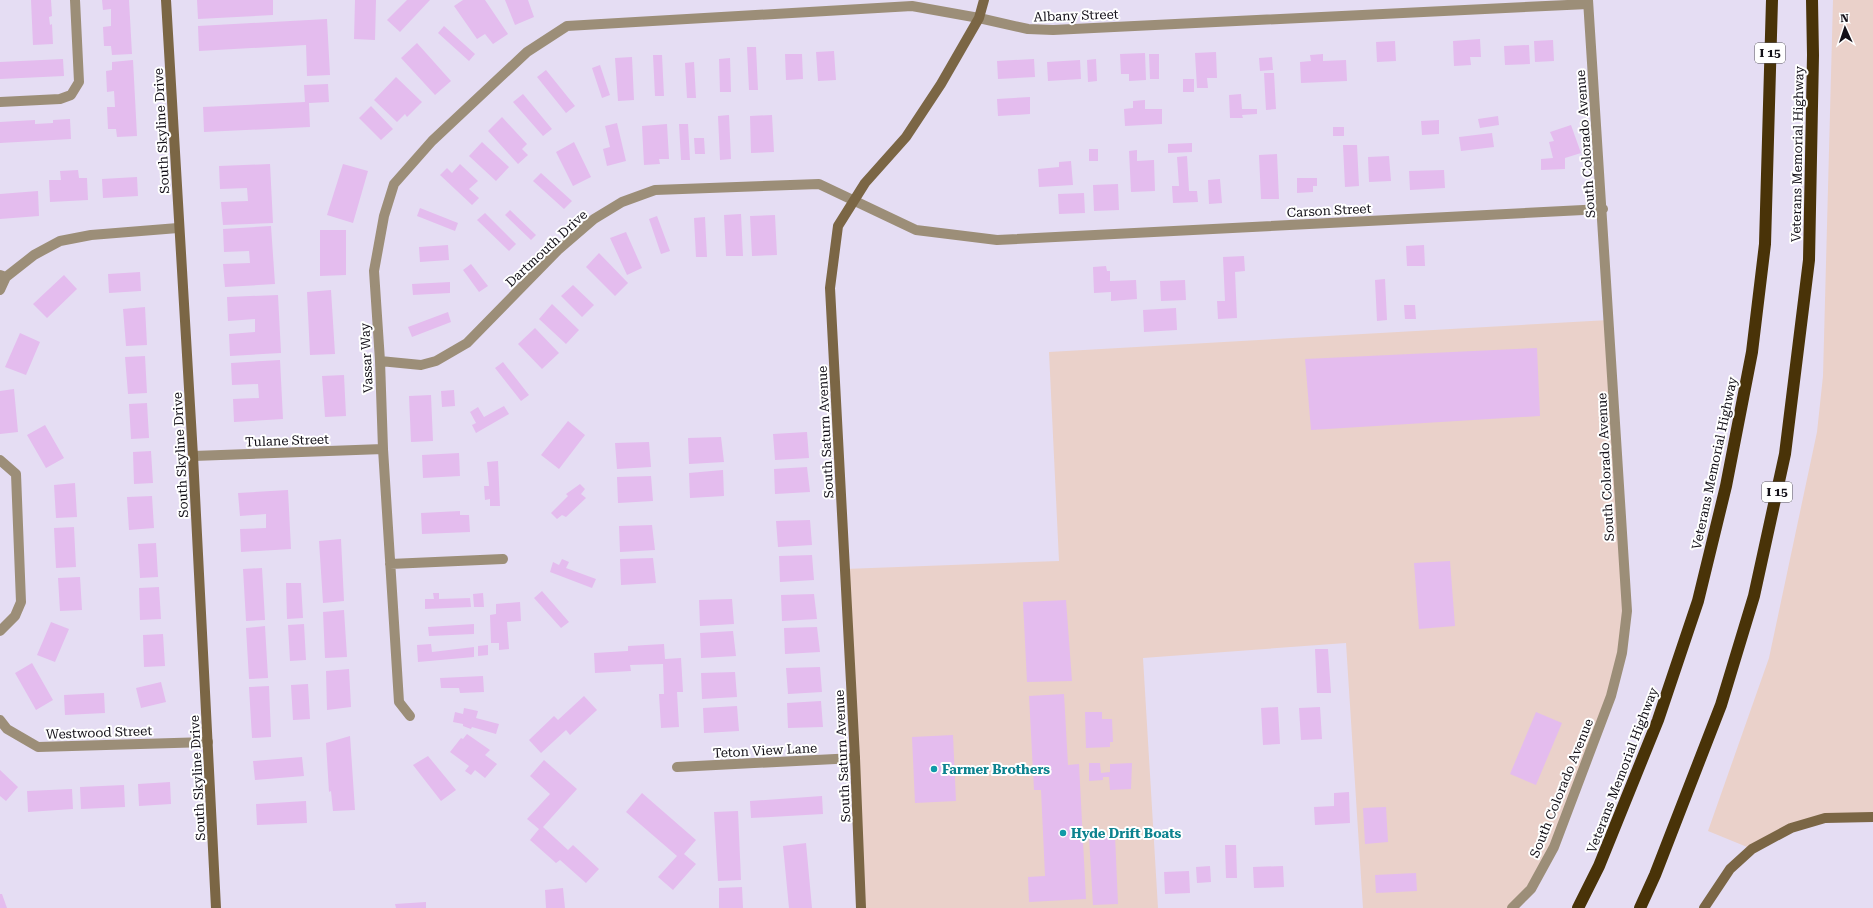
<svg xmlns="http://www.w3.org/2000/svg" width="1873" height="908" viewBox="0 0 1873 908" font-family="'Roboto Serif',serif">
	<rect width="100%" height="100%" fill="#e5ddf3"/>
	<!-- commercial -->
	<path fill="#ead1ca" d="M1833,0H1873V817L1825,818L1752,849L1708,831L1769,658L1817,432L1823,376Z
		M1609,320L1627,611L1622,653L1554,847L1512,908H1363L1346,643L1143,658L1158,908H861L845,569L1059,561L1049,352Z"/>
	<!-- building -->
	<path fill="#e4bcee" d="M31,0H51L52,16L49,17L50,25L52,24L53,44L33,45Z
		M102,0H129L132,54L112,55L111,46H104L103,27L111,26V9L103,10Z
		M197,0H273V15L198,19Z
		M355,0H376L375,40L354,39Z
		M407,0H430L400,32L387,20Z
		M463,0H485L508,34L493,44L485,34L477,39L454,6Z
		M505,0H528L534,17L515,25Z
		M327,19L330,75L307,76L306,45L199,51L198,26Z
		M444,26L475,54L469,61L438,33Z
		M1480,39L1481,57H1470L1471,65L1454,66L1453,41Z
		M1553,40L1554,61L1535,62L1534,41Z
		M1395,41L1396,61L1377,62L1376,42Z
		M417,43L451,81L435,95L401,58Z
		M1529,45L1530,64L1505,65L1504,46Z
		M747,47H756L758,90H749Z
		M834,51L836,80L818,81L816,52Z
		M1216,52L1217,78H1207L1208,88H1197L1195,53Z
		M1145,53L1146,80L1129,81V74H1121L1120,54Z
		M785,54H802L803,79L786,80Z
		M1149,54H1159V79H1150Z
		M1323,54V61L1346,60L1347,81L1301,83L1300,62L1311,61L1310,55Z
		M653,55H662L664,96H655Z
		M632,57L634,100L618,101L615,58Z
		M1272,57L1273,70L1260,71L1259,58Z
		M730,58L731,92H720L719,59Z
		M63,59L64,76L0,79V62Z
		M1034,59L1035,77L998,79L997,61Z
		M1096,59L1097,81L1088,82L1087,60Z
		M133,60L137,136L117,137L116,129H108L107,107H115L114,91L107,92L106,71L112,70V62Z
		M1080,60L1081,79L1048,81L1047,62Z
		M694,62L696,98H687L685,63Z
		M600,65L610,95L602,98L592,68Z
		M546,70L575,106L566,113L537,77Z
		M1264,73H1274L1276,109L1266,110Z
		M396,77L422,102L407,117L405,114L397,122L374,100Z
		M1183,79H1194V92H1183Z
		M328,84L329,102L309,103L310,127L204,132L203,107L305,102L304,85Z
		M523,94L552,129L543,136L513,102Z
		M1241,94L1242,109H1257V114L1242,115L1243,118H1230L1229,95Z
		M1030,97V114L998,116L997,99Z
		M1145,100V109H1162V124L1125,126L1124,109L1133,108V101Z
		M371,106L393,129L381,140L359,118Z
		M729,115L731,159L720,160L718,116Z
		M772,115L774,152L751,153L750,116Z
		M1498,116L1499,125L1480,128L1478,119Z
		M502,117L527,144L522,149L528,155L518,164L488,131Z
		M70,119L71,139L0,143V122L35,120V124L53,123V120Z
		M1439,120V134L1422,135L1421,121Z
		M617,123L626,161L607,166L603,149L610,147L605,126Z
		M667,124L669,159H659L660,164L644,165L642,126Z
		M679,124H688L690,160H681Z
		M1571,125L1581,153L1565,158V169L1541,170V159L1553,158L1549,142L1554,141L1550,132Z
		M1333,127H1344V136H1333Z
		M1492,133L1494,147L1461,151L1459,137Z
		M694,138H704L705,154H695Z
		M482,142L509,167L496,181L469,156Z
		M574,142L591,177L573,186L556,152Z
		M1192,143V152L1168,153V144Z
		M1343,145H1357L1359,186L1345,187Z
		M1089,149H1098V161H1089Z
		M1137,150V161L1154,160L1155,191L1131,192L1129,151Z
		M1277,154L1279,199H1261L1259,155Z
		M1187,156L1189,191H1197L1198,202L1173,203L1172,186H1179L1177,157Z
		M1389,156L1391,181L1369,182L1368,157Z
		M1071,161L1073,185L1039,187L1038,169L1059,167V162Z
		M270,164L273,223L223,225L221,202L248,201L247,188L220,189L219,166Z
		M343,164L368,171L353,223L327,215Z
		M460,164L478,181L469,189L479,198L472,205L440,175L447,168L452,173Z
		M78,170L79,178H87L88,200L50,202L49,180H61L60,171Z
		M1444,170L1445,188L1410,190L1409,171Z
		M541,173L572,201L564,209L533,181Z
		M137,177L138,196L103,198L102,179Z
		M1297,178H1317V186H1313V192L1297,193Z
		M1220,179L1222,203L1209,204L1208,180Z
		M1118,184L1119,210L1094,211L1093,185Z
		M38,191L39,216L0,219V194Z
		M1084,193L1085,213L1059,214L1058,194Z
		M420,208L458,223L455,231L417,216Z
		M510,210L536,235L531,240L505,215Z
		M485,213L516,244L509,251L477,220Z
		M741,214L743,256H726L724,215Z
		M775,215L777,255L752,256L750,216Z
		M657,216L670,251L661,254L649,219Z
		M705,217L707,257H696L694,218Z
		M271,226L275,284L225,287L223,264L250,263L249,251L224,252L223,229Z
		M320,230H346V275L320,276Z
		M626,232L642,268L627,275L610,238Z
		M448,245L449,260L420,262L419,247Z
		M1424,245L1425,266H1407L1406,246Z
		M599,253L628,283L615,296L586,267Z
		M1244,256L1245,271L1235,272L1237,318L1218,319L1217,301H1225L1223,257Z
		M471,264L488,286L479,292L463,270Z
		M1106,266L1107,271H1110V281L1136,280L1137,299L1111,301V292L1094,293L1093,267Z
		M140,272L141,291L109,293L108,274Z
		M64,275L77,289L47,318L33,304Z
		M1385,279L1387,320L1377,321L1375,280Z
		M1185,280L1186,300L1161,301L1160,281Z
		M450,282V293L413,295L412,284Z
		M573,285L594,305L582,317L561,296Z
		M331,290L335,354L310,355L307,292Z
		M278,295L281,353L230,356L229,334L255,332V319L228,321L227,297Z
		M552,304L579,330L566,344L539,319Z
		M1404,305H1415L1416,319H1405Z
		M145,307L147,345L126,346L123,309Z
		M1176,308L1177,330L1144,332L1143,310Z
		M448,312L451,322L412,337L408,327Z
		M535,328L559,353L542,369L518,344Z
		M20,333L40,342L26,375L5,367Z
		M1537,348L1540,416L1311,430L1305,359Z
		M145,356L147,393L128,394L125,357Z
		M280,360L283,419L234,422L233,399L259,398L258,384L232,385L231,363Z
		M503,362L529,395L521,401L495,368Z
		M344,375L346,416L325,417L322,376Z
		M14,389L18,432L0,434V391Z
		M454,390L455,406L442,407L441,391Z
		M431,395L433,441L411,442L409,396Z
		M147,403L149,438L131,439L129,404Z
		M504,406L509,414L476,433L472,425L476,423L470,412L478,407L484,417Z
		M568,421L585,435L559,469L541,455Z
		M45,425L64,458L46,468L27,435Z
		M807,432L809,458L775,460L773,434Z
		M721,437L724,462L689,464L688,438Z
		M649,442L651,467L617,469L615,443Z
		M151,451L153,483L134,484L133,452Z
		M459,453L460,476L423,478L422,455Z
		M498,461L500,506H490V499L485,500L484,486H489L487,462Z
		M807,467L810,492L775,494L774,469Z
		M723,470L724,496L690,498L689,473Z
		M651,476L653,501L618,503L617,477Z
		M75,483L77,517L56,518L54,485Z
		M580,484L585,489L581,494L586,498L566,517L562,515L557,519L551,513L568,496L566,494Z
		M288,490L291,549L241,552L240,529L266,528V514L240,516L238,493Z
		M152,496L154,528L129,530L127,497Z
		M460,511V515H469L470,532L422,534L421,513Z
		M810,520L812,545L778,547L776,521Z
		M652,525L655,550L620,552L619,526Z
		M74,527L76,567L56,568L54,528Z
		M341,539L344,601L323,603L319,541Z
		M156,543L158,577L140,578L138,544Z
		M812,555L814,580L780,582L779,556Z
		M653,558L656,583L621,585L620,559Z
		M562,559L569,562L566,568L596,579L592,588L550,572L553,562L559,565Z
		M1450,561L1455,626L1419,629L1414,563Z
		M262,568L265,620L246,621L243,569Z
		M80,577L82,610L60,611L58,578Z
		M286,583H301L303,618L287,619Z
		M159,587L161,619L140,620L139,588Z
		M542,591L569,622L561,628L534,598Z
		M433,593H439V599L470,598L471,607L425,609V599H434Z
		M483,593L484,607H474L473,594Z
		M814,594L817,619L782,621L781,595Z
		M732,599L734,624L700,626L699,600Z
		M1066,600L1072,681L1027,682L1023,602Z
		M520,602L521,621L507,622L509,649L499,650V643H491L490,615L496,614V604Z
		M344,610L347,657L325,658L323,612Z
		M51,622L69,629L55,662L37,655Z
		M304,624L306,660L290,661L288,625Z
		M474,624V634L429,636L428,627Z
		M265,626L268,678L249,679L246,628Z
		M817,627L820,652L785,654L784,628Z
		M733,631L736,656L701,658L700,633Z
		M163,634L165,666L144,667L143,635Z
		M431,644L432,652L474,647V657L418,662L417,645Z
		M664,644L665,659L681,658L683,692H677L679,727L661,728L659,694H664L663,664L630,665L631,671L595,673L594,653L628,651V646Z
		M488,645V655L478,656V646Z
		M1315,649H1328L1331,693H1317Z
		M32,663L53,700L36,710L15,673Z
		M820,667L822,692L788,694L786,668Z
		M349,669L351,707L327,710L326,671Z
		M735,672L737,697L702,699L701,673Z
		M483,676L484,692L460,693L459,688H441L440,678Z
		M161,682L166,702L141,708L136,688Z
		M308,684L310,719L293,720L291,685Z
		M269,686L271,737L252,738L249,687Z
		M104,693L105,713L65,715L64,695Z
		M1064,694L1068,765L1079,764L1086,899L1029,902L1028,877L1045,876L1041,790H1034L1029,696Z
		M584,696L597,710L570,735L566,730L541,753L529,740L554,716L558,720Z
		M821,701L823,727L788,728L787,703Z
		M737,706L739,731L704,733L703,708Z
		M1278,707L1280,744L1263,745L1261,708Z
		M1320,707L1322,739L1301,740L1299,708Z
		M464,708L478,711L476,718L499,724L496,734L472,727L471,729L463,726V724L453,722L455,712L463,714Z
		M1085,712H1102V719H1112L1113,742H1110V747L1086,748Z
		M1536,712L1562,723L1536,785L1510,774Z
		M467,734L490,750L485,755L497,764L485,778L475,770L471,775L465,771L469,766L450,752L461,738L463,739Z
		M953,735L956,801L915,803L912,737Z
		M350,736L355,810L333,811L331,791L329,792L326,743Z
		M428,756L456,790L441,801L413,765Z
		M302,757L304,776L255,780L253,761Z
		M544,760L577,789L543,827L568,850L573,845L599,869L586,883L560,860L556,863L530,840L539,829L527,819L550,794L530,776Z
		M1089,763H1100L1101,773L1110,772V764L1132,763L1131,789L1110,790L1109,777H1103V780L1089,781Z
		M0,770L18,787L6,801L0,796Z
		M170,782L171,804L139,806L138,784Z
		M124,785L125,807L81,809L80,787Z
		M72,789L73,809L28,812L27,791Z
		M1349,792L1350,823L1315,825L1314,807L1334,806V793Z
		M642,793L696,840L684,854L696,864L673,890L658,877L677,856L626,812Z
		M822,796L823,814L751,818L750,801Z
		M306,801L307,823L257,825L256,804Z
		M1386,807L1388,842L1365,844L1363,808Z
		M738,811L741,880L718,881L714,812Z
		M1115,835L1118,904L1093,905L1089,837Z
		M806,843L812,908H789L783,846Z
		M1225,845H1236L1237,878H1226Z
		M1210,866L1211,882L1197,883L1196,867Z
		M1283,866L1284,887L1254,888L1253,867Z
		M1189,871L1190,893L1165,894L1164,872Z
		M1416,873L1417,891L1376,893L1375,875Z
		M742,887L743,908H719V888Z
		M563,888L565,908H546L545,890Z
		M0,894H2L7,908H0Z
		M426,902V908H396L395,904Z"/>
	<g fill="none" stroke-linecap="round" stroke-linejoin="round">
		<!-- street -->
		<path stroke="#9c8e78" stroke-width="10" d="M0,102L60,99L71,95L79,82L75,0
			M0,275L6,277L34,255L60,241L91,235L178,228
			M0,290L6,277
			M380,361L421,365L436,361L467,343L558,250L594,219L622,202L655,190L819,184L916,230L997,240L1603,209
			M193,456L383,449
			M0,460L16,474L21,602L15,616L0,631
			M390,564L503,559
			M410,716L399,702L383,449L380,361L374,271L384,216L394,184L432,141L527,52L567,26L912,6L979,18L1028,29L1053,30L1588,4
			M0,720L7,729L38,747L208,742
			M677,767L855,758
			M1512,908L1531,889L1554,847L1611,696L1622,653L1627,611L1588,0"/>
		<!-- secondary -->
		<path stroke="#7b6645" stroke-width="10" d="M166,0L193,456L216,908
			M861,908L855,758L830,288L838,226L865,183L906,137L941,84L979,18L984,0
			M1704,908L1730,869L1752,849L1791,828L1825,818L1873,817"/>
		<!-- highway -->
		<path stroke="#493308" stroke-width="12" d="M1578,908L1599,866L1658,720L1698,601L1726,486L1752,352L1765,244L1772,0
			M1640,908L1655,875L1721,705L1754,596L1785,454L1809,260L1813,55L1812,0"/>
	</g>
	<!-- markers -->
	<g fill="#0f9aa8" stroke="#fff" stroke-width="1.5">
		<circle cx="934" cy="769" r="4"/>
		<circle cx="1063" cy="833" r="4"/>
	</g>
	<g text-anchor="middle" stroke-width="4" stroke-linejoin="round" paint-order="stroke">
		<!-- shield labels -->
		<g fill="#fff" stroke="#59575d" stroke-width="1">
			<rect x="1755" y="43" width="30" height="20" rx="3"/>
			<rect x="1762" y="482" width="30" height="20" rx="3"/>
		</g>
		<g font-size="12" font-weight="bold" fill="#120f17">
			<text x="1770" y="57">I 15</text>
			<text x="1777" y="496">I 15</text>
		</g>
		<!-- street labels -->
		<g font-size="13" fill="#120f17" stroke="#fff">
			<text transform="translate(1076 15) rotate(-2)" y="5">Albany Street</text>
			<text transform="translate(161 131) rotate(-93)" y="5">South Skyline Drive</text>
			<text transform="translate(1585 144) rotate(-94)" y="5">South Colorado Avenue</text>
			<text transform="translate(1797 154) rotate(-89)" y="5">Veterans Memorial Highway</text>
			<text transform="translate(1329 210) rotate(-3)" y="5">Carson Street</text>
			<text transform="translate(546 248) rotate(-43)" y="5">Dartmouth Drive</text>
			<text transform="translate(366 358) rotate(-93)" y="5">Vassar Way</text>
			<text transform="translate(825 432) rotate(-93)" y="5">South Saturn Avenue</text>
			<text transform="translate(287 440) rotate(-2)" y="5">Tulane Street</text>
			<text transform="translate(180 455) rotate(-93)" y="5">South Skyline Drive</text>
			<text transform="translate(1714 463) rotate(-78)" y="5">Veterans Memorial Highway</text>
			<text transform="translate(1605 467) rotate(-93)" y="5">South Colorado Avenue</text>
			<text transform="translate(99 732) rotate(-2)" y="5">Westwood Street</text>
			<text transform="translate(765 750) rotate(-3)" y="5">Teton View Lane</text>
			<text transform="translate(842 756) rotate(-93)" y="5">South Saturn Avenue</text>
			<text transform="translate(1622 770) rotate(-69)" y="5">Veterans Memorial Highway</text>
			<text transform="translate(197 778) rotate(-93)" y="5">South Skyline Drive</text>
			<text transform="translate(1561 788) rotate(-68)" y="5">South Colorado Avenue</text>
		</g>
		<!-- culture labels -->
		<g font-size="13" font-weight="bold" fill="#0d838f" stroke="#fff" text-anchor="start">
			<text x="942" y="774">Farmer Brothers</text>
			<text x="1071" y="838">Hyde Drift Boats</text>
		</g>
	</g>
	<!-- north arrow -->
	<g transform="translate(1845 28) rotate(357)" stroke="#ffffff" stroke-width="3" paint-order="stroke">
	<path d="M0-3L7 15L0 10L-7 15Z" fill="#120f17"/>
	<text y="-6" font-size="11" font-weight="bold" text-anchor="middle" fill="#120f17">N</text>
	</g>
</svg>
